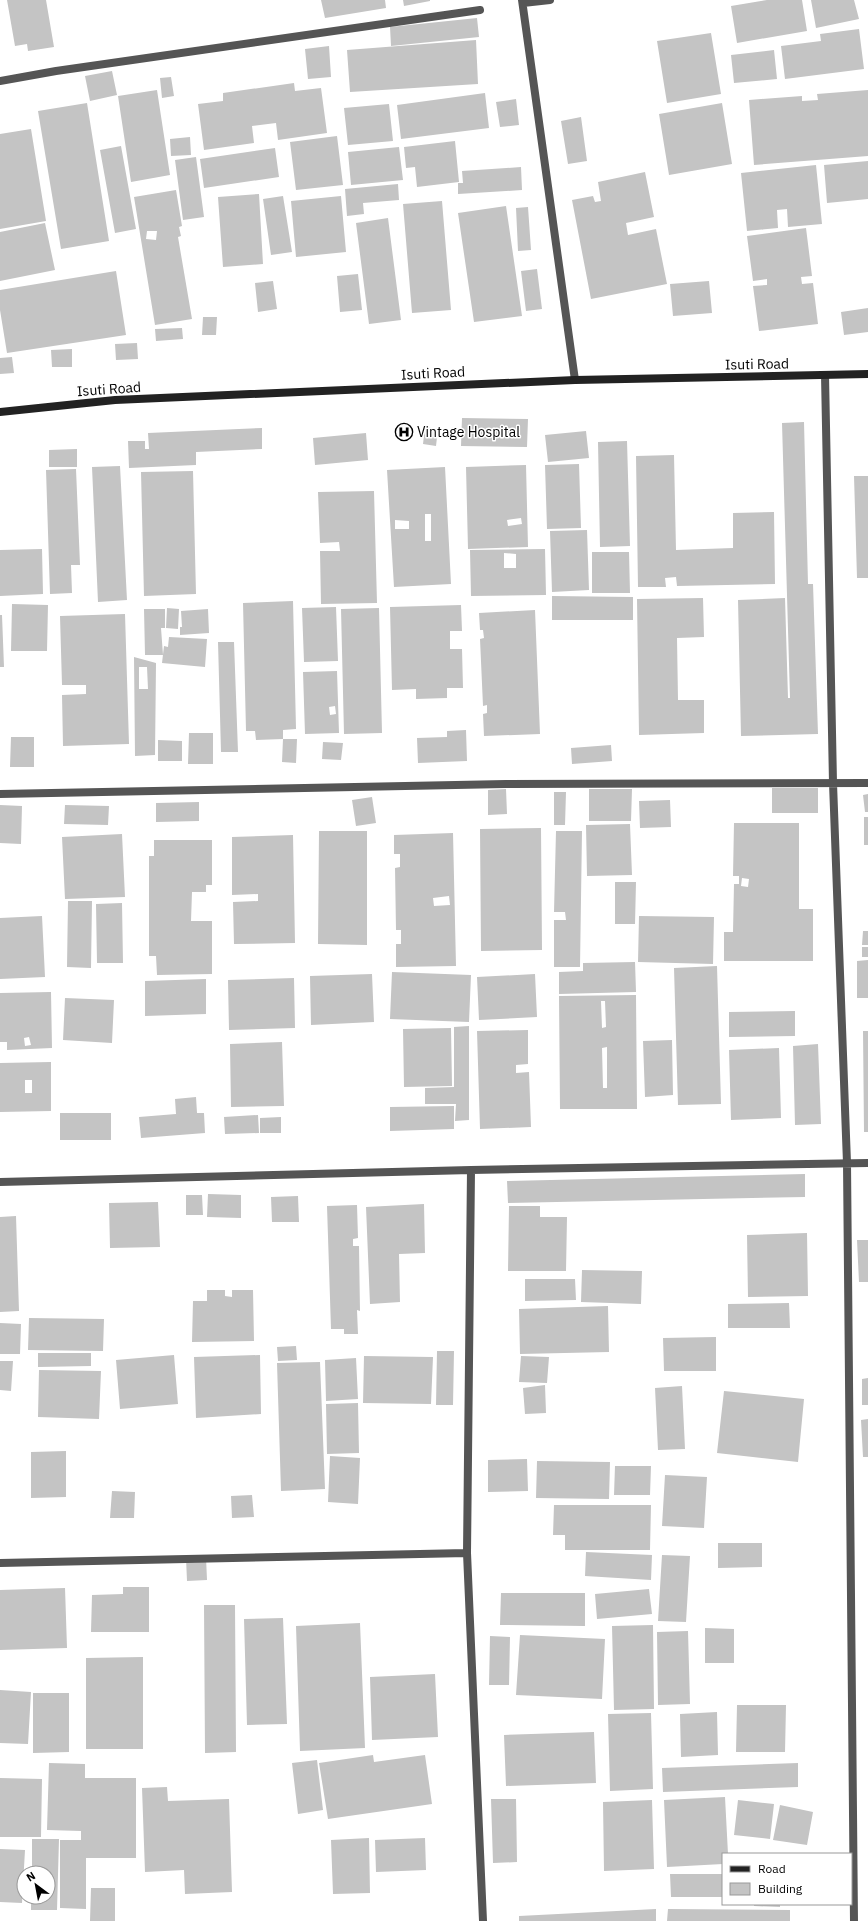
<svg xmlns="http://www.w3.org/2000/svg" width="868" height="1921" viewBox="0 0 868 1921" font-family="'IBM Plex Sans',sans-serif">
	<rect width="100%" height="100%" fill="#fff"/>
	<!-- building -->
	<path fill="#c4c4c4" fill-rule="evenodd" d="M7,0H46L54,47L28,51L27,44L15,46Z
		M321,0H385L386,8L325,18Z
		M403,0H430V1L404,6Z
		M767,0H802L807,31L737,43L731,6Z
		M811,0H854L859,19L816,28Z
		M477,18L479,37L391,46L390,27Z
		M859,29L864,69L785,79L781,46L821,41L820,34Z
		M711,33L721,94L667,103L657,41Z
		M476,40L478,84L350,92L347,50Z
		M329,46L331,77L308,79L305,49Z
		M774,50L777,79L734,83L731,55Z
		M112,71L117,95L90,101L85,76Z
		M171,77L174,96L162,98L160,78Z
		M294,83L295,91L321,88L327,133L278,140L276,123L252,126L254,143L204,150L198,104L223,101V93Z
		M157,90L170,175L131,182L118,96Z
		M868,90V156L754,165L749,100L802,96V101L818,100L817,94Z
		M485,93L489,128L401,139L397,105Z
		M516,99L519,125L500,127L496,102Z
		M87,103L109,241L61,249L38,111Z
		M722,103L732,164L669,175L659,114Z
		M389,104L393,141L348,145L344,108Z
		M581,117L587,161L568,164L561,121Z
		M31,129L46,221L0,229V134Z
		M337,136L343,185L296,190L290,142Z
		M190,137L191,155L171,156L170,139Z
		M455,141L459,182L417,187L415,167L406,168L404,147Z
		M121,146L136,229L115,233L100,150Z
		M399,147L403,180L351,185L348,152Z
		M275,148L279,177L204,188L200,159Z
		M196,157L204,217L183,220L175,160Z
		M868,161V199L827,203L824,165Z
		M816,165L822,224L788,227L787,209L777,210L778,228L747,231L741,173Z
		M521,167L522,190L458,194V183H463L462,171Z
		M645,172L654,217L626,223L628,235L656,229L667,284L591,299L572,200L593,196L595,202L601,201L598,182Z
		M398,184L399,200L363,203L364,214L347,216L345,189Z
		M176,190L182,226L179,227L181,236L178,237L192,319L155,325L134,197ZM147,231H157L156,240L146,239Z
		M259,194L263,264L223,267L218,197Z
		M283,196L292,252L271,255L263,199Z
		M341,196L346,252L296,257L291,201Z
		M442,201L451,310L412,313L403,204Z
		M506,206L522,316L474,322L458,213Z
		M528,207L531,250L518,251L516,208Z
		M388,218L401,320L369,324L356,223Z
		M45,223L55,270L0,281V232Z
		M806,228L812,276L801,277L802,284L813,283L818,324L759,331L753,286L767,285V279L753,281L747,236Z
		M537,269L542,309L526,311L521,271Z
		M116,271L126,335L7,353L0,310V290Z
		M358,274L362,310L340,312L337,276Z
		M273,281L277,309L258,312L255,283Z
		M709,281L712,313L673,316L670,284Z
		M868,308V332L844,335L841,312Z
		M203,317H217L216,335H202Z
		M182,328L183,339L156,341L155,329Z
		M137,343L138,359L116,360L115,344Z
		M72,349V367H52L51,350Z
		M12,357L14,373L0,374V358Z
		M462,418L528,419L527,447L461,446Z
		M804,422L808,584H813L818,734L741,736L738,600L785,598L788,698H790L782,423Z
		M425,427L438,429L436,446L423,444Z
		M262,428V449L196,452V465L129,468L128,441H145V449H149L148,433Z
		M586,431L589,458L548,462L545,435Z
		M366,433L368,460L315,465L313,438Z
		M627,441L630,546L600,547L598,442Z
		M77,449V467H49V450Z
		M674,455L676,550L733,548V513L774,512L775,584L677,586L676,577L665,578L666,587H638L636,456Z
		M579,464L581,528L547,529L545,465Z
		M526,465L528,547L468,549L466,467ZM521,518L522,524L508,526L507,520Z
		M120,466L127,600L98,602L92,467Z
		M445,467L451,584L394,587L387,470ZM425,514H431V541H425ZM395,520L409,521V529H395Z
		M76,469L80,565H71L72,593L50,594L46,470Z
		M193,471L196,594L144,596L141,472Z
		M854,476H868V578H857Z
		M374,491L377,603L321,604L320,551H340L339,542L320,543L318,492Z
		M587,530L589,590L552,592L550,531Z
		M42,549L43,594L0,596V550Z
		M545,549L546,595L471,596L470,550ZM504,553L516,554V568H504Z
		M592,552H629L630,593H592Z
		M552,596L633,597V620H552Z
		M703,598L704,637L677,638L678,700H704V733L639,735L637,599Z
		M293,601L296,729L283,730V739L256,740L255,731H246L243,603Z
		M12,604L48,605L47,651H11Z
		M461,605L462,631H450V649H462L463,688H447V698L416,699V689L392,690L390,607Z
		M336,607L338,661L304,662L302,608Z
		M167,608L179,609L178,629L166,628Z
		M379,608L382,733L344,734L341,609Z
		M144,609H165V628H161L163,655H145Z
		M208,609L209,633L180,635V627H182L181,611Z
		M535,610L540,734L484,736L483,714L487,713V705L483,706L480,639L484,638L483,630H480L479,613Z
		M125,614L129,744L63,746L62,695L86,694V685H62L60,616Z
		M0,615H2L4,667H0Z
		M169,637L207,639L205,667L162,663L164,646L168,647Z
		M218,642H234L238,752H221Z
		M134,657L156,663L155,755L135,756ZM139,667H147L148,689H139Z
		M337,671L339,733L305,734L303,672ZM335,706L336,714L330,715L329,707Z
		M466,730L467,761L418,763L417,738L447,737V731Z
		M189,733H213V764H188Z
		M11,737H34V767H10Z
		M283,739H297L296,763L282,762Z
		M158,740L182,741V761H158Z
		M323,742L343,743L341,760L322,759Z
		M611,745L612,761L572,764L571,748Z
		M772,788H818V813H772Z
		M506,789L507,814L488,815V790Z
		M589,789H632L631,821H589Z
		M554,792H566L565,825H554Z
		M868,794V812H865L863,795Z
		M372,797L376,823L356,826L352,800Z
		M670,800L671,827L640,828L639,801Z
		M199,802V821L156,822V803Z
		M0,805L22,806L21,844L0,843Z
		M65,805L109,806L108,825L64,824Z
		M864,817H868V845H864Z
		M734,823H799V909H813V961H724V932H733L734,884H739V876H733ZM742,878L749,879L748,887L741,886Z
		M630,824L632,875L587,876L586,825Z
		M541,828L542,950L481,951L480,829Z
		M319,831H367V945L318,944Z
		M556,831H582L580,967H554V920H566L565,912H554Z
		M453,833L456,966L396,967V944H401V930H396L395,868L400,867V854H394V835ZM449,896L450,905L434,906L433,898Z
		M122,834L125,897L65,899L62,837Z
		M293,835L295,943L234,944L233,902L258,901V894L232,895V837Z
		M154,840H212V885H206V892H192L191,921H212V974L157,975L156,956H149V856H154Z
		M615,882H636L635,924H615Z
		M68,901H92L91,968L67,967Z
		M122,903L123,963H97L96,904Z
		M42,916L45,977L0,979V918Z
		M639,916L714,917L713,964L638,962Z
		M863,931H868V945H862Z
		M862,947H868V957H862Z
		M868,960V998H857V961Z
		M635,962L636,992L559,994V972L583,971V963Z
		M717,966L721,1104L678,1105L674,968Z
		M392,972L471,975L469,1022L390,1019Z
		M372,974L374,1022L311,1025L310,976Z
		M535,974L537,1017L479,1020L477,977Z
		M294,978L295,1028L229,1030L228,980Z
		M206,979V1014L145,1016V981Z
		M51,992L52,1048L7,1050V1042H0V993ZM29,1037L31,1045L25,1046L24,1038Z
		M636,995L637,1109H560L559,996ZM601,1001H605L606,1027L602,1028ZM607,1047V1088H603L602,1048Z
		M65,998L114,1000L112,1043L63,1040Z
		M795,1011V1036L729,1037V1012Z
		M469,1026V1120L455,1121L456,1104H425V1088L454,1087V1027Z
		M451,1028L452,1086L404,1087L403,1029Z
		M528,1030V1064L516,1065V1073L529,1072L531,1127L480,1129L477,1031Z
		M863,1031H868V1132H864Z
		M672,1040L673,1095L645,1097L643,1041Z
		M282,1042L284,1106L231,1107L230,1044Z
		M818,1044L821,1124L795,1125L793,1046Z
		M779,1048L781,1118L731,1120L729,1050Z
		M51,1062V1111L0,1112V1063ZM25,1080H32V1093H25Z
		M196,1097L197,1113H204L205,1133L141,1138L139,1117L176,1114L175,1099Z
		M454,1106V1129L390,1131V1107Z
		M60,1113H111V1140H60Z
		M258,1115L259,1133L225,1134L224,1117Z
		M281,1117V1133H260V1118Z
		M805,1174V1197L508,1203L507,1181Z
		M208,1194L241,1195V1218L207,1217Z
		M186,1195H202L203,1215H186Z
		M298,1196L299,1222H272L271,1197Z
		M158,1202L160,1247L110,1248L109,1203Z
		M424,1204L425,1253L399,1254L400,1302L370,1304L366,1207Z
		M357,1205L358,1238L353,1239V1246H359L360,1311L357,1310L358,1334H344V1329H331L327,1206Z
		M509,1206H540V1217H567L566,1271H508Z
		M16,1216L19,1311L0,1312V1217Z
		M807,1233L808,1296L748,1297L747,1235Z
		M857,1240H868V1282H859Z
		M582,1270L642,1271L641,1304L581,1302Z
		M525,1279H575L576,1300L525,1301Z
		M207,1290H225V1296L232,1297V1290H253L254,1341L192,1342L193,1301H207Z
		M789,1303L790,1328H728V1304Z
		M608,1306L609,1352L520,1354L519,1309Z
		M29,1318L104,1319L103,1351L28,1350Z
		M0,1323L21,1324L20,1354H0Z
		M716,1337V1371H664L663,1338Z
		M296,1346L297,1360L278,1361L277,1347Z
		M437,1351H454L453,1405H436Z
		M38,1353H91V1366L38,1367Z
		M174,1355L178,1404L120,1409L116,1360Z
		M260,1355L261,1414L196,1418L194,1357Z
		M364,1356L433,1357L431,1404L363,1403Z
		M521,1356L549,1357L547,1383L519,1382Z
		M356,1358L358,1399L326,1401L325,1360Z
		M0,1361H13L11,1391L0,1390Z
		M320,1362L325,1489L281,1491L277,1363Z
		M39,1370L101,1371L99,1419L38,1417Z
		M868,1378V1405H862V1379Z
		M545,1385L546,1413L525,1414L523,1388Z
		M682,1386L685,1449L658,1450L655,1388Z
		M724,1391L804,1399L798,1462L717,1453Z
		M358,1403L359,1453L327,1454L326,1404Z
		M868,1419V1457H863L861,1420Z
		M66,1451V1497L31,1498V1452Z
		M330,1456L360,1458L358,1504L328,1502Z
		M527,1459L528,1491L488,1492V1460Z
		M537,1461L610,1462L609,1499L536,1498Z
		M615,1466H651L650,1495H614Z
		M665,1475L707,1477L704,1528L662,1526Z
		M112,1491L135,1492L134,1518H110Z
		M252,1495L254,1517L232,1518L231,1496Z
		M554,1505H651L650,1550H565V1535H553Z
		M718,1543H762V1567L718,1568Z
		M586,1552L652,1555L651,1580L585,1576Z
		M662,1555L690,1556L686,1622L658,1621Z
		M206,1557L207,1580L187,1581L186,1558Z
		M123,1587H149V1632H91L92,1595L123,1594Z
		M65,1588L67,1648L0,1650V1590Z
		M649,1589L652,1614L597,1619L595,1594Z
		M501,1593H585V1626L500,1625Z
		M204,1605H235L236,1752L205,1753Z
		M283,1618L287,1724L247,1725L244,1619Z
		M360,1623L365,1748L300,1751L296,1626Z
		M653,1625L654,1709L614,1710L612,1626Z
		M705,1628L734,1629V1663H705Z
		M688,1631L690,1704L658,1705L657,1632Z
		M520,1635L605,1639L602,1699L516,1695Z
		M490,1636L510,1637L509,1685H489Z
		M143,1657V1749H86V1658Z
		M435,1674L438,1737L372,1740L370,1677Z
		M0,1690L31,1692L28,1744L0,1743Z
		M33,1693H69V1752L33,1753Z
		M737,1705H786L785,1752H736Z
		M717,1712L718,1755L681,1757L680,1714Z
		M651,1713L653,1789L610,1791L608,1714Z
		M594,1732L596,1783L506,1786L504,1735Z
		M373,1755L374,1762L425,1755L432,1804L328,1819L319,1763Z
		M317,1760L323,1810L298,1814L292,1763Z
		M49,1763L85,1764V1778H136V1858H86V1909L60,1908V1840H81V1831L47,1830Z
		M798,1763V1787L663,1792L662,1768Z
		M0,1778L42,1779L41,1837H0Z
		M167,1787L168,1801L229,1799L232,1892L185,1894L184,1870L145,1872L142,1788Z
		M725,1797L728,1854H723V1864L667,1867L664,1800Z
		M491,1799H516L517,1862L493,1863Z
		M652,1800L654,1869L604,1871L603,1802Z
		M738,1800L774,1804L770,1839L734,1835Z
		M780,1805L813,1812L807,1845L773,1840Z
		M369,1838L370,1893L333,1894L331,1840Z
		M425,1838L426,1870L376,1872L375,1840Z
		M32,1839H59L57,1910H31V1897H48V1873H32Z
		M0,1849L25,1850L22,1903L0,1902Z
		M670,1874H723V1897H671Z
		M91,1888H115V1921H90Z
		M754,1904H780V1907L754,1906Z
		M656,1909V1921H519V1916Z
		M668,1909L790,1910V1921H667Z"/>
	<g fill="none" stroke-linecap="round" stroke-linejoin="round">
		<!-- street -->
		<path stroke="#555" stroke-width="8" d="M522,0L575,380
			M523,3L550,0
			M0,81L56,71L480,10
			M825,375L833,783L847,1163L854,1921
			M0,794L506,784L868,783
			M471,1170L467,1553L483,1921
			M0,1182L471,1170L868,1163
			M0,1563L467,1553"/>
		<!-- secondary -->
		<path stroke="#222" stroke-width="8" d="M0,412L115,400L575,380L868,374"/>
	</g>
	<!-- icons -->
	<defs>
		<symbol id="hospital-ring" viewBox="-11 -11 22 22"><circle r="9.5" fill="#fff" stroke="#000" stroke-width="1.5"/><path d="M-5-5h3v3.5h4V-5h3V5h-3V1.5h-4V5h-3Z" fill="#000"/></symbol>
	</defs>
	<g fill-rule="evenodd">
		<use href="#hospital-ring" x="394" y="422" width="20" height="20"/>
	</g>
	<g text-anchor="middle" stroke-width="3" stroke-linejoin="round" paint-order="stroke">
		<!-- street labels -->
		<g font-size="14" fill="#000" stroke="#fff">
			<text transform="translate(757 364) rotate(-1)" y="5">Isuti Road</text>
			<text transform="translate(433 373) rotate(-3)" y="5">Isuti Road</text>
			<text transform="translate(109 389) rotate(-4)" y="5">Isuti Road</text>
		</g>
		<!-- poi labels -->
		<g font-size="14" fill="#000" stroke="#fff" text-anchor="start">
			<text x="417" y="437">Vintage Hospital</text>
		</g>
	</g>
	<!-- legend -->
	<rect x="722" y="1853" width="130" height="52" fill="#ffffff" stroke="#999999"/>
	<rect x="730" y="1866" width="20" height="6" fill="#222222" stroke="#999999"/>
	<text x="758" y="1873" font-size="12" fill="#000000">Road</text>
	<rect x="730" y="1883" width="20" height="12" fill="#c4c4c4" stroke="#999999"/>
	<text x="758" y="1893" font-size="12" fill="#000000">Building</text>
	<!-- north arrow -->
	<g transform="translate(36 1885) rotate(328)"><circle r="19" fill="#ffffff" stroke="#999999"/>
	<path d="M0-3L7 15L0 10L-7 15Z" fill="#000000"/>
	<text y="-6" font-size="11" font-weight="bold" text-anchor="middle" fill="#000000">N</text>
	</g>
</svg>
